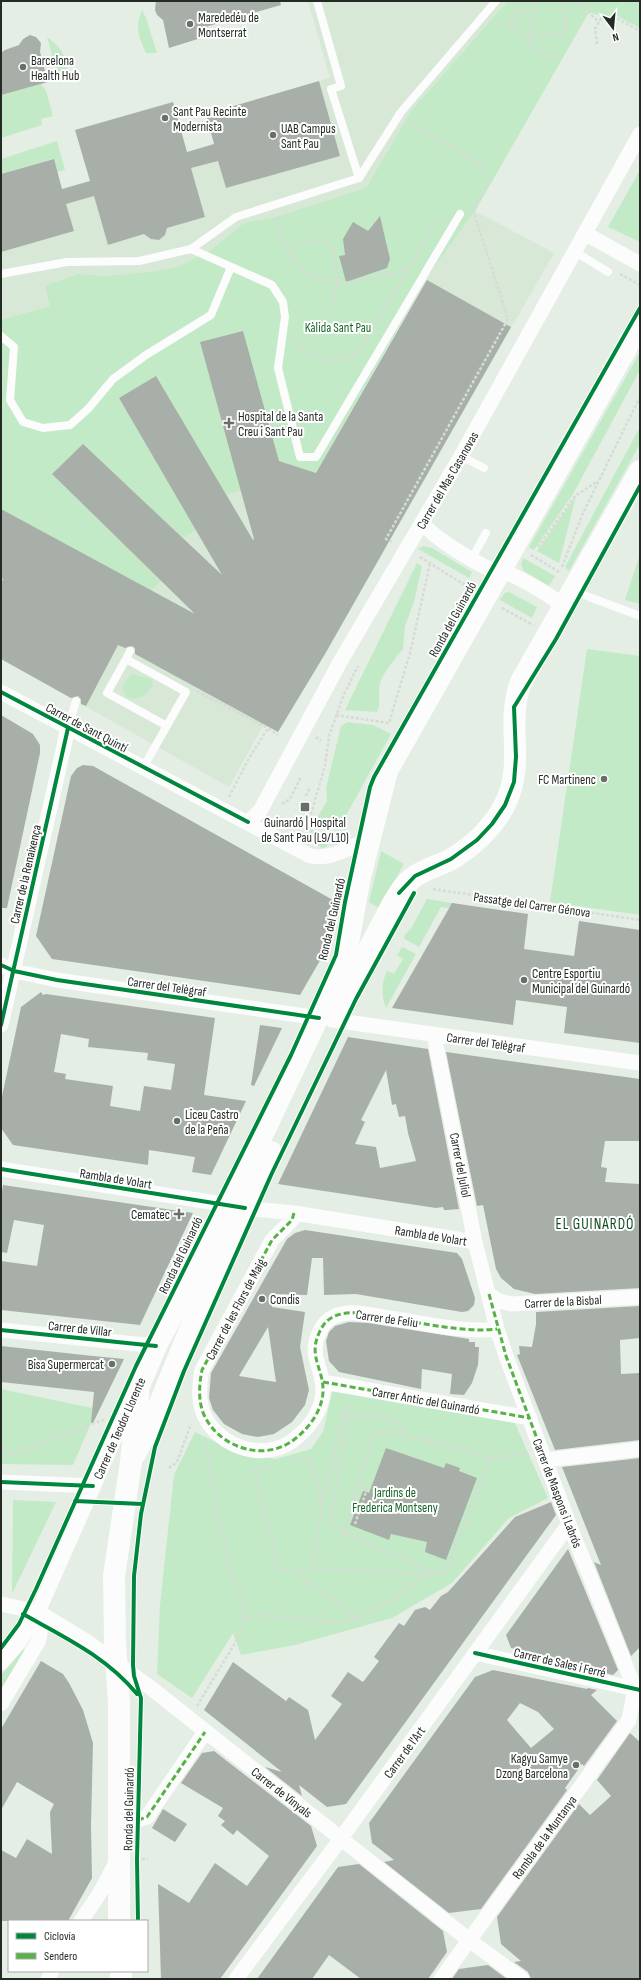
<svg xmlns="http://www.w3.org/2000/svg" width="641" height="1980" viewBox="0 0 641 1980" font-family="'Sofia Sans Condensed',sans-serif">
	<rect width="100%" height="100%" fill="#e4eee4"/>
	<!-- built -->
	<path fill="#d7e8d7" d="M308,1H640V28L617,16L598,15L589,12L475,211L554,253L325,654L264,724L229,787L1,659V252L73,231L66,204L94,196L108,245L146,234L151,239L159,240L165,235L166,228L205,217L191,168L218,161L226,188L340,156L319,81L330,78Z"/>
	<!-- green -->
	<path fill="#c3eac6" d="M508,1H640V28L617,16L598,15L589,12L475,211L425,279L316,473L279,461L243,332L241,490L226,495L156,376L119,398L196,530L183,538L83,444L52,474L161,581L150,591L1,509V320L50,306L45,286L78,274L104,276L151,272L181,266L212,249L244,223L272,218L366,188L412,110Z
		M142,10L146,18L157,53H146C138,36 135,27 142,10Z
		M47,37C59,45 67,56 67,70L58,77Z
		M13,82L19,90L41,84L46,91L53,116L41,119L42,125L1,138V85Z
		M57,141L65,170L57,172L53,159L1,174V159Z
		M640,170V242L608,227Z
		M640,352V370L573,494L534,550L529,547Z
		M640,427V444L569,571L565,567Z
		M576,496L559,563L537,551Z
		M423,546L432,548L472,572L469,578L418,549Z
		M640,554V604L625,600Z
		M523,558L555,576L549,586L524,571L521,565Z
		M417,563L422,566L414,602L405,626L403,649C395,659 384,671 380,683C377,693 382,703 377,712L345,710Z
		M509,592L537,607L532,618L500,600L505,593Z
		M587,649L640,656V915L550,902Z
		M131,674L152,679L153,685L144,696L133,699L127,697L123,689L124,683Z
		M347,722L373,725L391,734L338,830L317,818L327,801L326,788L341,726Z
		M310,829L332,840L326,847L322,848L311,842L309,836Z
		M381,851L404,864L379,908L369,902Z
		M427,899L458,904L459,909L441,907L419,947L405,939L404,936L412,927Z
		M402,947L416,954L386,1008C381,995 381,984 387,971L394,974L403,959L397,955Z
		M1,1389L97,1409L73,1465L1,1464Z
		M333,1389L514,1421L548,1498L509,1518L452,1583L392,1618L295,1645L241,1655L233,1633L192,1698L157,1674L160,1605L174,1475L195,1432L238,1453L276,1459L311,1449L323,1432Z
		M13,1500L56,1502L12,1594Z
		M23,1650L26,1652L7,1683L1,1689V1675Z"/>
	<!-- building -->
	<path fill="#a8afa8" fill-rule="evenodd" d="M156,1H280L281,5L202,28L201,38L169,48L163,20L157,15L155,10Z
		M30,35L36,37L41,43L40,52L48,82L1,95L2,52L5,50L19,45L23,39Z
		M319,81L340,156L226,188L218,161L191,168L205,217L167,228L165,235L159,240L151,239L144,234L108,245L94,196L66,204L74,231L1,252V174L54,159L62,189L90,181L75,130L173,102L187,152L214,144L206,114Z
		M380,216L390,259L387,268L346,282L339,256L345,255L343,239L353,222L368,231Z
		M427,280L511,327L325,654L278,732L135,654V648L132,646L125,648L118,645L86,706L81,704V699L78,696L71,698L1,659V509L195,614L52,474L83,444L222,575L119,398L156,376L253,540L254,539L200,342L243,331L279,461L316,473Z
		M1,715L33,734L40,745V753L7,908H1Z
		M83,765L93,766L333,900L325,952L300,995L52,959L36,936L71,776L77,768Z
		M452,903L528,914L524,949L574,956L579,921L640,930V1043L564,1033L567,1007L516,1000L513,1025L392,1008Z
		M41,992L43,995L46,994L215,1018L204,1095L246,1101L211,1175L192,1172L195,1157L149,1150L148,1165L13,1145L1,1128V1101L21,1007ZM61,1034L89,1039L88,1047L148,1053L147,1060L175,1064L171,1090L144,1086L140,1111L110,1106L113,1086L65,1079L66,1074L54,1072Z
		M260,1025L282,1028L254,1086L251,1085Z
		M348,1037L428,1049L459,1209L447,1210H444L443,1207L436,1208L278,1184ZM386,1070L392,1105L396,1104L399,1117L405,1116L408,1133L416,1161L380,1168L376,1147L355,1144L365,1122L361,1120Z
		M446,1052L640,1079V1141H605L601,1167L607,1168L605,1182L640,1184V1288L535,1294L514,1289L501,1278L496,1269L483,1205L477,1206Z
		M3,1185L193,1213L140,1325L1,1310V1261L37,1266L44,1225L14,1220L7,1253L1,1252V1198Z
		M305,1230L457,1253L462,1259L475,1298L474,1305L468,1311L462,1312L356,1294L324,1295L323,1258H312L307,1295L273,1294L272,1307L305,1312L300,1347L309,1390L305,1405L292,1422L274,1434L258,1437L242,1434L224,1424L213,1410L209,1398L211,1373L287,1239L295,1233ZM268,1327L276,1382L239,1376Z
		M640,1306V1338L620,1340L621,1374L640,1373V1440L555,1450L517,1355L520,1354L519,1346L532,1347L536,1324V1312Z
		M349,1322L368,1323L469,1339V1342H475V1347H479L478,1365L472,1383L464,1395L450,1394L452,1374L422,1369L421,1389L339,1372L329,1361L326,1341L329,1332L335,1326Z
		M1,1346L93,1356L124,1359L93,1423H91L94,1392L1,1382Z
		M386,1448L444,1468L446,1463L460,1468L459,1471L477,1478L446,1560L425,1552L427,1542L391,1534L389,1540L350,1525L363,1491L369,1493Z
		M640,1458V1647L631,1656L594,1562L601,1565L562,1467Z
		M551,1502L556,1515L346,1804L327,1807L299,1785L302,1796L265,1767L282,1772L204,1710L233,1662L286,1701L289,1697L308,1710L315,1740L342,1704L331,1696L348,1672L363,1682L379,1661L374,1657L399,1623L404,1626L415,1610L425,1607L430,1610L441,1596L448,1592L515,1517Z
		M568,1549L618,1670L613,1675L592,1670V1666L511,1648L506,1635Z
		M41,1661L63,1674L69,1683L83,1710L93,1743L91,1825L92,1878L68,1921H1V1850L16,1858L27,1839L52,1854L50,1812L54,1804L17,1782L1,1810V1729Z
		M493,1670L587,1689L588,1688L597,1690L591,1695L617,1721L584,1766L582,1764L565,1788L567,1790L481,1909L449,1913L384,1862L394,1860L372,1843L369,1823L475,1677ZM520,1703L538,1712L554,1729L531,1748L507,1720Z
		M630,1733L640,1742V1979H531L528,1972L514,1962L521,1961L501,1944L497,1917L579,1804L590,1815L611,1796L597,1780Z
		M214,1751L311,1826L317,1846L220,1979H161L158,1884L189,1903L215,1863L247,1886L269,1856L237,1830L233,1835L221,1825L225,1821L218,1816L223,1808L181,1783L202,1753Z
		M163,1809L187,1824L175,1842L152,1828Z
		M359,1864L443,1931L447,1952L428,1979H361L329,1955L312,1979H257L338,1867Z
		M488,1965L507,1979H452L459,1969Z"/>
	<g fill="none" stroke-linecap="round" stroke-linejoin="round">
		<!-- path -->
		<path stroke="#d7dad7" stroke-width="2.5" stroke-dasharray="3 2" stroke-linecap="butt" d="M515,1L510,27L531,1
			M537,1L529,38L566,32L564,1
			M577,1L599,22
			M496,19L529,38L531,46L558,61
			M597,44L595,29L602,17L613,16L640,31
			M278,216L279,238L303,272L337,284C336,240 330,230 287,249
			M620,274L640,285
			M329,314L337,284L377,278L407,270
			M294,341L304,350L327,363L355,355L398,287L439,216
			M392,542L386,539L508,319L473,210L488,184L482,165L409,123
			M538,547L575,496L598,481
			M531,555L561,573
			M420,557L468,587
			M562,567L583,513L640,397
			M1,579L3,580
			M502,608L533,625
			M197,691L268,728
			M336,715L389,723L410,653L430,564
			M316,737L321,741
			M306,796L310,787
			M229,797L249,758L268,728L278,735
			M282,804L290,799L301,777
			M308,824L325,766L329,736L344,694L358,666
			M433,889L640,920
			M344,1413L347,1402
			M349,1417C364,1411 381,1417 397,1420L406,1435
			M206,1445L219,1521L232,1574L243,1598L244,1619L261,1615L329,1622L359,1619L366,1614L393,1601L426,1574L445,1573L491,1458L406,1435L374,1432L344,1533L434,1573
			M1,1446L12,1455L68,1432L104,1420
			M491,1458L527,1453
			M291,1461L309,1456L322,1503
			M271,1467L255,1471L279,1570L297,1569
			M169,1468L177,1462L191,1424
			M355,1524L367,1489L357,1485
			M344,1533L329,1525L349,1417L344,1413L322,1504L313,1568L426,1574
			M313,1568L297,1569L299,1576L358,1619
			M197,1706L241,1633L244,1619
			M137,1859H148"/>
		<!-- lane -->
		<path stroke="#fbfcfb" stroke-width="8" d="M359,178L401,112L496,1
			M191,249L272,285L283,302L285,317L278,368L300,457H316L460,214
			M574,251L608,272
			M1,274L67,262L139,261L191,249L236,217L359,178L331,89L341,86L317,1
			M1,336L14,347L10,400L23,422L43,428L70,425L88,409L113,379L146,355L211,315L231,267
			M461,456L484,468
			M472,558L486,533
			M574,590L589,597L640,616
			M126,659L130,651
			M68,728L76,701
			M143,768L186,692L126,659L107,693L167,726"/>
		<!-- street -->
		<path stroke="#fbfcfb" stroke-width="15" d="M586,231L588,235L640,264
			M423,522C428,535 476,563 490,569C494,570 499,569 502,571C521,578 548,594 564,606
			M1,692L308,855C327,862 351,847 369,839
			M248,822L260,811L340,662L461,456L640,134
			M1,965L14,971L57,980L319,1018
			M332,1020L640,1063
			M1,1025L68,728
			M434,1035L475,1242L497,1329L506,1356L569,1524L635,1689L629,1720L441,1979
			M1,1169L229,1205
			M245,1208L294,1213L475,1242
			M294,1213L292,1220L272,1240L202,1370C199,1385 198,1401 204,1415C220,1449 267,1463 296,1438C310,1427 322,1410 323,1392C324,1369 308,1357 319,1333C322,1326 327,1319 335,1316C352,1309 372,1315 389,1318C425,1323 462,1333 497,1329
			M489,1294L497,1300L511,1304L640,1297
			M1,1330L156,1346
			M323,1382L530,1418
			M546,1460L640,1449
			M1,1482L93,1486
			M1,1604L38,1612L86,1641L151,1688L469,1940L522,1979
			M475,1653L640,1690
			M1,1663L20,1641L38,1612L133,1397
			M1,1704L38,1642C42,1631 40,1623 38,1612
			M138,1820L147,1817L205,1732
			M81,1921L98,1896L118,1859
			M48,1979L52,1971
			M236,1979L331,1852L569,1524"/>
		<!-- primary -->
		<path stroke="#fbfcfb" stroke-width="22" d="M336,1012L392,905C398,895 404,884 414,877C425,869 438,866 450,860C472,847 494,827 505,804C526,762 505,723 521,682L640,471
			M135,1454L153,1420L201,1303L271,1152
			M119,1921V1703L115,1643L114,1576L131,1462L139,1386L156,1346L229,1205L337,977L348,943L360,877L387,771L640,324
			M121,1971V1979"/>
		<!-- quiet -->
		<path stroke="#55b245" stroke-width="3" stroke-dasharray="6 3" stroke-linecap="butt" d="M294,1213L292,1220L272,1240L202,1370C199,1385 198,1401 204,1415C220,1449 267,1463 296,1438C310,1427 322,1410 323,1392C324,1369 308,1357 319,1333C322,1326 327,1319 335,1316C352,1309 372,1315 389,1318C425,1323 462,1333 497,1329
			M489,1294L506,1356L569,1524
			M323,1382L530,1418
			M138,1820L147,1817L205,1732"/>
		<defs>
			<path id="cycleway" d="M1,692L248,822
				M399,893L415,876L451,859L477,840L492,824L505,805L514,782L516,757L514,707L556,639L640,486
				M1,965L14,971L57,980L319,1018
				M1,1025L68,728
				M1,1169L245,1208
				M1,1330L156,1346
				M1,1482L93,1486
				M75,1501L142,1504
				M23,1614C64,1637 107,1657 137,1694
				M1,1648L19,1624L36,1589L136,1366L291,1055L336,955L345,902L370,787L374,777L640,308
				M475,1653L640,1690
				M138,1921L137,1859L141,1698L134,1676L133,1665L134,1576L141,1514L155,1447L184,1371L272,1173L356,999L414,893"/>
		</defs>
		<!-- cycleway casing -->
		<use href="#cycleway" stroke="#fff" stroke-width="6"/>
		<!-- cycleway -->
		<use href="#cycleway" stroke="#00873e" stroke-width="4"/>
	</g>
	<!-- markers -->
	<g fill="#676f68" stroke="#fff" stroke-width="1.5">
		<circle cx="190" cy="24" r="4"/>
		<circle cx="23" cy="67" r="4"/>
		<circle cx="165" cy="118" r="4"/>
		<circle cx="273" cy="135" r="4"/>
		<path d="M227 417h4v4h4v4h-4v4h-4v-4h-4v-4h4z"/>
		<circle cx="604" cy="779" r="4"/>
		<rect x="300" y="802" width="10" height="10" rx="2"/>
		<circle cx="524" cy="980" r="4"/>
		<circle cx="177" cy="1121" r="4"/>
		<path d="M177 1208h4v4h4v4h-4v4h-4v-4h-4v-4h4z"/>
		<circle cx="262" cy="1299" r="4"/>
		<circle cx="112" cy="1364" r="4"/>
		<circle cx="576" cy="1765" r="4"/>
	</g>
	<g text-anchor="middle" stroke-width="4" stroke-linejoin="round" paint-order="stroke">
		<!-- poi labels -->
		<g font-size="13" fill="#242b25" stroke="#fff" text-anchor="start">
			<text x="198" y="22">Marededéu de<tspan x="198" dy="15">Montserrat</tspan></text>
			<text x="31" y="65">Barcelona<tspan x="31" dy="15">Health Hub</tspan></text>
			<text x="173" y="116">Sant Pau Recinte<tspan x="173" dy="15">Modernista</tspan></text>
			<text x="281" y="133">UAB Campus<tspan x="281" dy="15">Sant Pau</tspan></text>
			<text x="238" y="421">Hospital de la Santa<tspan x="238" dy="15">Creu i Sant Pau</tspan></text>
			<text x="596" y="784" text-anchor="end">FC Martinenc</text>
			<text x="305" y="827" text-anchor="middle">Guinardó | Hospital<tspan x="305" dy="15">de Sant Pau (L9/L10)</tspan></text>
			<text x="532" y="978">Centre Esportiu<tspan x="532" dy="15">Municipal del Guinardó</tspan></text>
			<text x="185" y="1119">Liceu Castro<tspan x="185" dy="15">de la Peña</tspan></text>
			<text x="170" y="1219" text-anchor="end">Cematec</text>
			<text x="270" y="1304">Condis</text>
			<text x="104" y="1369" text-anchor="end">Bisa Supermercat</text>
			<text x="568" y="1763" text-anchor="end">Kagyu Samye<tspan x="568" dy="15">Dzong Barcelona</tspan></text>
		</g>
		<!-- park labels -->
		<g font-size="13" fill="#176428" stroke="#fff">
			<text x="338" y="332">Kàlida Sant Pau</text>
			<text x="395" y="1497">Jardins de<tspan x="395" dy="15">Frederica Montseny</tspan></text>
		</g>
		<!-- street labels -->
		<g font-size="13" fill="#242b25" stroke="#fff">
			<text transform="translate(447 480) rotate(-60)" y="5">Carrer del Mas Casanovas</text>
			<text transform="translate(452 619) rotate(-61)" y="5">Ronda del Guinardó</text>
			<text transform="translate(87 727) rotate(28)" y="5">Carrer de Sant Quintí</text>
			<text transform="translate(25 874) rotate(-77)" y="5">Carrer de la Renaixença</text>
			<text transform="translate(532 904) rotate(8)" y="5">Passatge del Carrer Génova</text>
			<text transform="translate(331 919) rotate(-77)" y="5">Ronda del Guinardó</text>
			<text transform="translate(167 986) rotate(8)" y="5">Carrer del Telègraf</text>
			<text transform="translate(486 1042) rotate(8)" y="5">Carrer del Telègraf</text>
			<text transform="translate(461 1165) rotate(79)" y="5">Carrer del Juliol</text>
			<text transform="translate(116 1178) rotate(9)" y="5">Rambla de Volart</text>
			<text transform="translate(431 1235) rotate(9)" y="5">Rambla de Volart</text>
			<text transform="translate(180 1255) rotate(-64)" y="5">Ronda del Guinardó</text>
			<text transform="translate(563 1301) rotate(-3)" y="5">Carrer de la Bisbal</text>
			<text transform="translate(235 1309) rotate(-62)" y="5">Carrer de les Flors de Maig</text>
			<text transform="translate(387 1318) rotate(8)" y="5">Carrer de Feliu</text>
			<text transform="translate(80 1328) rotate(6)" y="5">Carrer de Villar</text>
			<text transform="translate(426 1400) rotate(10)" y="5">Carrer Antic del Guinardó</text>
			<text transform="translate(119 1428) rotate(-66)" y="5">Carrer de Teodor Llorente</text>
			<text transform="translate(558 1493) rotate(69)" y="5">Carrer de Maspons i Labrós</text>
			<text transform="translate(560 1662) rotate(13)" y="5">Carrer de Sales i Ferré</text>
			<text transform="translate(404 1752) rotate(-54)" y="5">Carrer de l'Art</text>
			<text transform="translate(282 1792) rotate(38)" y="5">Carrer de Vinyals</text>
			<text transform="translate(128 1809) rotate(-89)" y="5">Ronda del Guinardó</text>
			<text transform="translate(544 1837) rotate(-54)" y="5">Rambla de la Muntanya</text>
		</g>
		<!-- quarter labels -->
		<g font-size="15" letter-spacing="1" fill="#0e4c1c" stroke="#fff">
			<text x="595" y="1229">EL GUINARDÓ</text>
		</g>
	</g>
	<!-- border -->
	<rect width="641" height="1980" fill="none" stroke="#242b25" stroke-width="4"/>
	<!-- legend -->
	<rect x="8" y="1920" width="140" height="52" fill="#ffffff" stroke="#a7aaa8"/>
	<rect x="16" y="1933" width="20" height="6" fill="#00873e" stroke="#a7aaa8"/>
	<text x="44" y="1940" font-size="12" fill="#242b25">Ciclovía</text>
	<rect x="16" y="1953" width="20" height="6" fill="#55b245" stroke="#a7aaa8"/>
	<text x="44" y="1960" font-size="12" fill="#242b25">Sendero</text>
	<!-- north arrow -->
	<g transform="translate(613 28) rotate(164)" stroke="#ffffff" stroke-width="3" paint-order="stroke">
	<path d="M0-3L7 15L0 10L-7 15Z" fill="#242b25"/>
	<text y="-6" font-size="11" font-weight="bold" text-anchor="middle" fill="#242b25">N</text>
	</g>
</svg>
